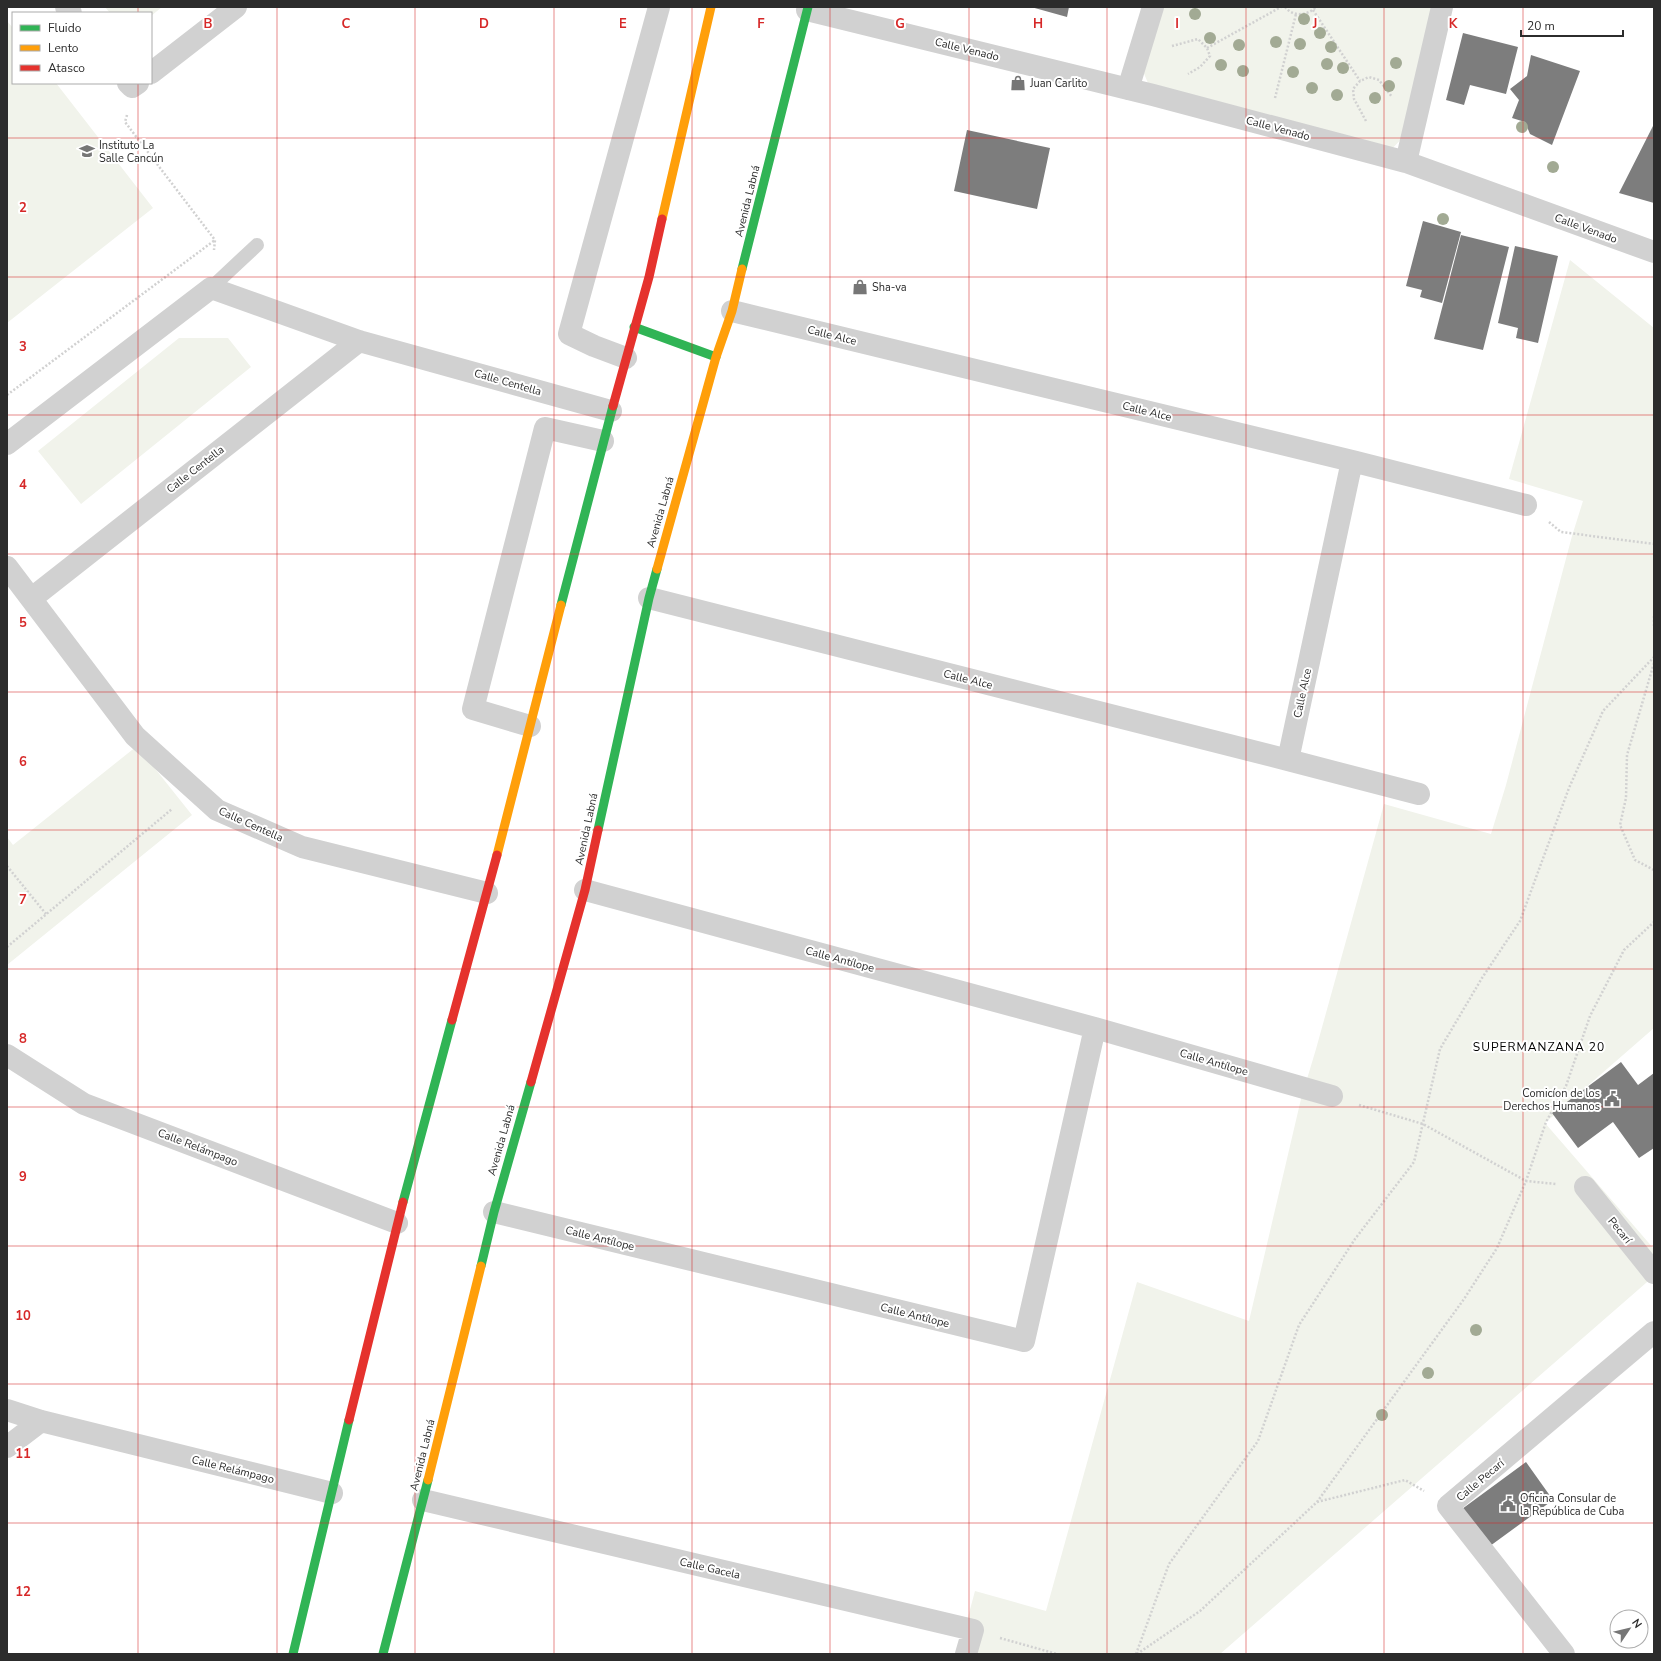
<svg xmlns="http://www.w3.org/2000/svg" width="1661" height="1661" viewBox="0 0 1661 1661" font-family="'Nunito Sans',sans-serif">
	<rect width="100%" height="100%" fill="#fff"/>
	<!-- green -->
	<path fill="#f1f3eb" d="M105,7H162L151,16V13H110Z
		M1156,7H1442L1414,126L1385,156L1153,95L1137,57Z
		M7,21L13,28V83H56L153,208L7,323Z
		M1570,260L1654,328V1028L1545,1123L1654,1249V1276L1220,1654H958L975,1591L1046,1611L1137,1282L1249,1321L1301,1099L1316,1049L1384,804L1491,834L1506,785L1572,536L1583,501L1509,479Z
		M179,338H228L251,367L81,504L38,451Z
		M137,746L192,815L7,965V837L13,845Z"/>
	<!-- building -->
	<path fill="#7d7d7d" d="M1031,7H1069L1067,17Z
		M1463,33L1518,47L1506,94L1470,85L1464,105L1446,100Z
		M1531,55L1580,71L1552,145L1530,134L1525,122L1512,118L1519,100L1510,89L1527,76Z
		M1654,124V203L1619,193Z
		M967,130L1050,148L1037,209L954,191Z
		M1423,221L1461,232L1442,303L1420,297L1422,290L1406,286Z
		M1461,235L1509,247L1483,350L1434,339Z
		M1515,246L1558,256L1538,343L1516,338L1518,328L1498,323Z
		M1621,1062L1638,1085L1654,1073V1148L1639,1158L1613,1122L1578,1148L1552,1113Z
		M1526,1462L1553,1500L1490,1546L1462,1509Z"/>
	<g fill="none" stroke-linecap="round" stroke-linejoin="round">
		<!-- path -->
		<path stroke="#d1d1d1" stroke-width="2.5" stroke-dasharray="2 2" stroke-linecap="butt" d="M1285,7C1293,17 1307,16 1316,7
			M1313,10L1360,81
			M1172,46L1198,39L1207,48L1210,56L1200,67L1188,74
			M1207,48L1281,7
			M1275,98L1296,14
			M127,115L125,122L215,240L214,250
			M1366,121L1354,99L1353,89L1360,81L1369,77L1379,80L1392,97
			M7,395L215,240
			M1549,522L1561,532L1654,544
			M1654,616V626
			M1654,663L1627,755L1626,798L1620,825L1635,860L1654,870
			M7,866L46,914
			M7,947L172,809
			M1359,1105L1423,1124L1526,1181L1556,1184
			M1317,1502L1405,1480L1424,1491
			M1000,1638L1057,1654
			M1136,1654L1169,1564L1258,1441L1299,1325L1355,1239L1414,1162L1440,1049L1482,978L1520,921L1569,788L1603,711L1654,657
			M1137,1654L1200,1611L1317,1502L1464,1299L1497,1248L1526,1181L1546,1122L1566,1086L1590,1016L1624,950L1654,922"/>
		<!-- lane -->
		<path stroke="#d1d1d1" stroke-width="14" d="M211,288L257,245"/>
		<!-- street -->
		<path stroke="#d1d1d1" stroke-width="22" d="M66,7L71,13
			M807,10L1153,95L1406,162L1654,252
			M151,73L236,7
			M128,83L132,87L138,83
			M1128,89L1153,7
			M1406,162L1442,7
			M626,358L594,346L569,334L659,7
			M7,444L211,288L359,341L611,411
			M1352,461L1526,505
			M7,567L135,736L217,810L302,847L487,893
			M32,598L359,341
			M649,598L1288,760L1352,461L732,311
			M530,726L473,709L545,428L603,441
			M1288,760L1419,794
			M1095,1028L1332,1096
			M7,1055L84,1104L397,1223
			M1585,1187L1654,1273
			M494,1212L1024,1341L1095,1028L585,890
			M7,1410L41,1421L332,1493
			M7,1447L41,1421
			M423,1500L973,1630L966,1654
			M1564,1654L1448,1506L1654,1332"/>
		<!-- fast -->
		<path stroke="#30b455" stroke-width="9" d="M742,269L808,7
			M634,327L716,357
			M561,605L613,406
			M598,830L649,598L657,569
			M403,1202L452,1020
			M481,1266L494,1212L531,1082
			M293,1654L349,1420
			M383,1654L428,1480"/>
		<!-- slow -->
		<path stroke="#ff9f0a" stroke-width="9" d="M662,219L711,7
			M657,569L716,357L732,311L742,269
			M497,855L561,605
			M428,1480L481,1266"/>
		<!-- jam -->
		<path stroke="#e5322d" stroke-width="9" d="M613,406L649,277L662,219
			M452,1020L497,855
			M531,1082L585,890L598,830
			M349,1420L403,1202"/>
	</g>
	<!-- trees -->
	<g fill="#a2aa94">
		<circle cx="1195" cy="14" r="6"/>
		<circle cx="1304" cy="19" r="6"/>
		<circle cx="1320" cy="33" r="6"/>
		<circle cx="1210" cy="38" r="6"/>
		<circle cx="1276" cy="42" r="6"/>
		<circle cx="1300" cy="44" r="6"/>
		<circle cx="1239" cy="45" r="6"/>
		<circle cx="1331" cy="47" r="6"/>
		<circle cx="1396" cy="63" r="6"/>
		<circle cx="1327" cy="64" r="6"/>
		<circle cx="1221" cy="65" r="6"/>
		<circle cx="1343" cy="68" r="6"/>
		<circle cx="1243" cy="71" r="6"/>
		<circle cx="1293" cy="72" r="6"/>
		<circle cx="1389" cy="86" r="6"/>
		<circle cx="1312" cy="88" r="6"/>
		<circle cx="1337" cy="95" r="6"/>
		<circle cx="1375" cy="98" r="6"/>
		<circle cx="1522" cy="127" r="6"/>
		<circle cx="1553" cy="167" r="6"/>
		<circle cx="1443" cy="219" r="6"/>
		<circle cx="1476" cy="1330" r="6"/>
		<circle cx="1428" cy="1373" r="6"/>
		<circle cx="1382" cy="1415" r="6"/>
	</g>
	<!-- grid -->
	<path fill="none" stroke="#d62828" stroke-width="1" stroke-opacity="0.55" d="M138,7V13M277,7V1654M415,7V1654M554,7V1654M692,7V1654M830,7V1654M969,7V1654M1107,7V1654M1246,7V1654M1384,7V1654M1523,7V1654M138,83V1654M7,138H1654M7,277H1654M7,415H1654M7,554H1654M7,692H1654M7,830H1654M7,969H1654M7,1107H1654M7,1246H1654M7,1384H1654M7,1523H1654"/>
	<!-- icons -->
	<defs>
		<symbol id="shop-bare" viewBox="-9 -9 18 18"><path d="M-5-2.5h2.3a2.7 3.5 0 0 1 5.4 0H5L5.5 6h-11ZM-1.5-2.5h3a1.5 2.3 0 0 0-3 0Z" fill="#767676" stroke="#fff" stroke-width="2.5" paint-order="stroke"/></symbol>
		<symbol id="school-bare" viewBox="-9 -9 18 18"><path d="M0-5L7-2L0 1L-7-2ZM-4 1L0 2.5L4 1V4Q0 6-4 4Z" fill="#767676" stroke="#fff" stroke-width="2.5" paint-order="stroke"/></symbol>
		<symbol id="civic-bare" viewBox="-9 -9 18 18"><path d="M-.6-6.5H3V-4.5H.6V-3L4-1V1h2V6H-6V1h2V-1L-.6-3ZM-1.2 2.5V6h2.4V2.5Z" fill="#767676" stroke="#fff" stroke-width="2.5" paint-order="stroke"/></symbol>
	</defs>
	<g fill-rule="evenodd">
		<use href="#shop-bare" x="1007" y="72" width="22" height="22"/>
		<use href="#school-bare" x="76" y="140" width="22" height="22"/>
		<use href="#shop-bare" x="849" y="276" width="22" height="22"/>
		<use href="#civic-bare" x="1601" y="1088" width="22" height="22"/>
		<use href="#civic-bare" x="1497" y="1493" width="22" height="22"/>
	</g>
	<g text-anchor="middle" stroke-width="4" stroke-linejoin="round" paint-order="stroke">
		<!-- street labels -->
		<g font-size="11" fill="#2c2c2c" stroke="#fff">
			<text transform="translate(967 49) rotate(14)" y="4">Calle Venado</text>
			<text transform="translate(1278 128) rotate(15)" y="4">Calle Venado</text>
			<text transform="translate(747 201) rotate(-76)" y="4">Avenida Labná</text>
			<text transform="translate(1586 228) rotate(20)" y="4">Calle Venado</text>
			<text transform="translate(832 335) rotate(14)" y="4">Calle Alce</text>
			<text transform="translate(508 382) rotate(16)" y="4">Calle Centella</text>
			<text transform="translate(1147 411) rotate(14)" y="4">Calle Alce</text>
			<text transform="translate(195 469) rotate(-38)" y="4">Calle Centella</text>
			<text transform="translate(660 512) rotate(-74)" y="4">Avenida Labná</text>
			<text transform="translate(968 679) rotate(14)" y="4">Calle Alce</text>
			<text transform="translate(1302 693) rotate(-78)" y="4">Calle Alce</text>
			<text transform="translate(251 824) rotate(24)" y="4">Calle Centella</text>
			<text transform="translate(586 829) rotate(-78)" y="4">Avenida Labná</text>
			<text transform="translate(840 959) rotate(15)" y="4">Calle Antílope</text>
			<text transform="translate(1214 1062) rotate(16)" y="4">Calle Antílope</text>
			<text transform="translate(501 1140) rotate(-74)" y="4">Avenida Labná</text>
			<text transform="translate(198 1147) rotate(21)" y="4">Calle Relámpago</text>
			<text transform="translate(1620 1230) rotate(51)" y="4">Pecarí</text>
			<text transform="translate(600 1238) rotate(14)" y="4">Calle Antílope</text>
			<text transform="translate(915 1315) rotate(14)" y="4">Calle Antílope</text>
			<text transform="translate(422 1455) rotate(-76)" y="4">Avenida Labná</text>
			<text transform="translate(233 1469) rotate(14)" y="4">Calle Relámpago</text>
			<text transform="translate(1480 1480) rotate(-40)" y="4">Calle Pecarí</text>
			<text transform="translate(710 1568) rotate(13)" y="4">Calle Gacela</text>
		</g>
		<!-- poi labels -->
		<g font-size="11" fill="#2c2c2c" stroke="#fff" text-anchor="start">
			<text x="1030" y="87">Juan Carlito</text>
			<text x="99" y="149">Instituto La<tspan x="99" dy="13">Salle Cancún</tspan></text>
			<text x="872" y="291">Sha-va</text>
			<text x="1600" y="1097" text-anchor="end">Comicíon de los<tspan x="1600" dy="13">Derechos Humanos</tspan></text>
			<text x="1520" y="1502">Oficina Consular de<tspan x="1520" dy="13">la República de Cuba</tspan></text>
		</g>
		<!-- neighbourhood labels -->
		<g font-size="12" letter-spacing="1" fill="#000" stroke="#fff">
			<text x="1539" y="1051">SUPERMANZANA 20</text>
		</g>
	</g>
	<g font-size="13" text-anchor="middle" font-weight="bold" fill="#d62828" stroke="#fff" stroke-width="4" stroke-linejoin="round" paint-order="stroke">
		<text x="208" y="28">B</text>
		<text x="346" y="28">C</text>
		<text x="484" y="28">D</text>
		<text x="623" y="28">E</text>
		<text x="761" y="28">F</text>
		<text x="900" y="28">G</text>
		<text x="1038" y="28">H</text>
		<text x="1177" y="28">I</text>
		<text x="1315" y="28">J</text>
		<text x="1453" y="28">K</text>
		<text x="23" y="212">2</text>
		<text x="23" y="351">3</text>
		<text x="23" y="489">4</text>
		<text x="23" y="627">5</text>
		<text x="23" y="766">6</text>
		<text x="23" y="904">7</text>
		<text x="23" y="1043">8</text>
		<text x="23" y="1181">9</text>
		<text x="23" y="1320">10</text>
		<text x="23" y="1458">11</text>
		<text x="23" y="1596">12</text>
	</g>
	<!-- border -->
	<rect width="1661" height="1661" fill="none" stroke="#2c2c2c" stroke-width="16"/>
	<!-- legend -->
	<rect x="12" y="12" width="140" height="72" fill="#ffffff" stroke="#ababab"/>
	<rect x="20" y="25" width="20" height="6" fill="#30b455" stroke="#ababab"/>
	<text x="48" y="32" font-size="12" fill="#2c2c2c">Fluido</text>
	<rect x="20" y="45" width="20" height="6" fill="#ff9f0a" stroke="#ababab"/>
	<text x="48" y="52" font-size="12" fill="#2c2c2c">Lento</text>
	<rect x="20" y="65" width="20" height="6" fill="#e5322d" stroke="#ababab"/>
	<text x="48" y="72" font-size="12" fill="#2c2c2c">Atasco</text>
	<!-- north arrow -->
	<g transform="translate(1629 1629) rotate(55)"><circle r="19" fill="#ffffff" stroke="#ababab"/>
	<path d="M0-3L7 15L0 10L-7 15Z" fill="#767676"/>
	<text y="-6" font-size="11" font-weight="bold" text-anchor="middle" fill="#2c2c2c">N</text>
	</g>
	<!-- scale -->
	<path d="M1521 30v6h102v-6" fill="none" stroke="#2c2c2c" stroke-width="2"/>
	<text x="1527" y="30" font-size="12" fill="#2c2c2c" stroke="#ffffff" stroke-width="3" paint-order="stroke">20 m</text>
</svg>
